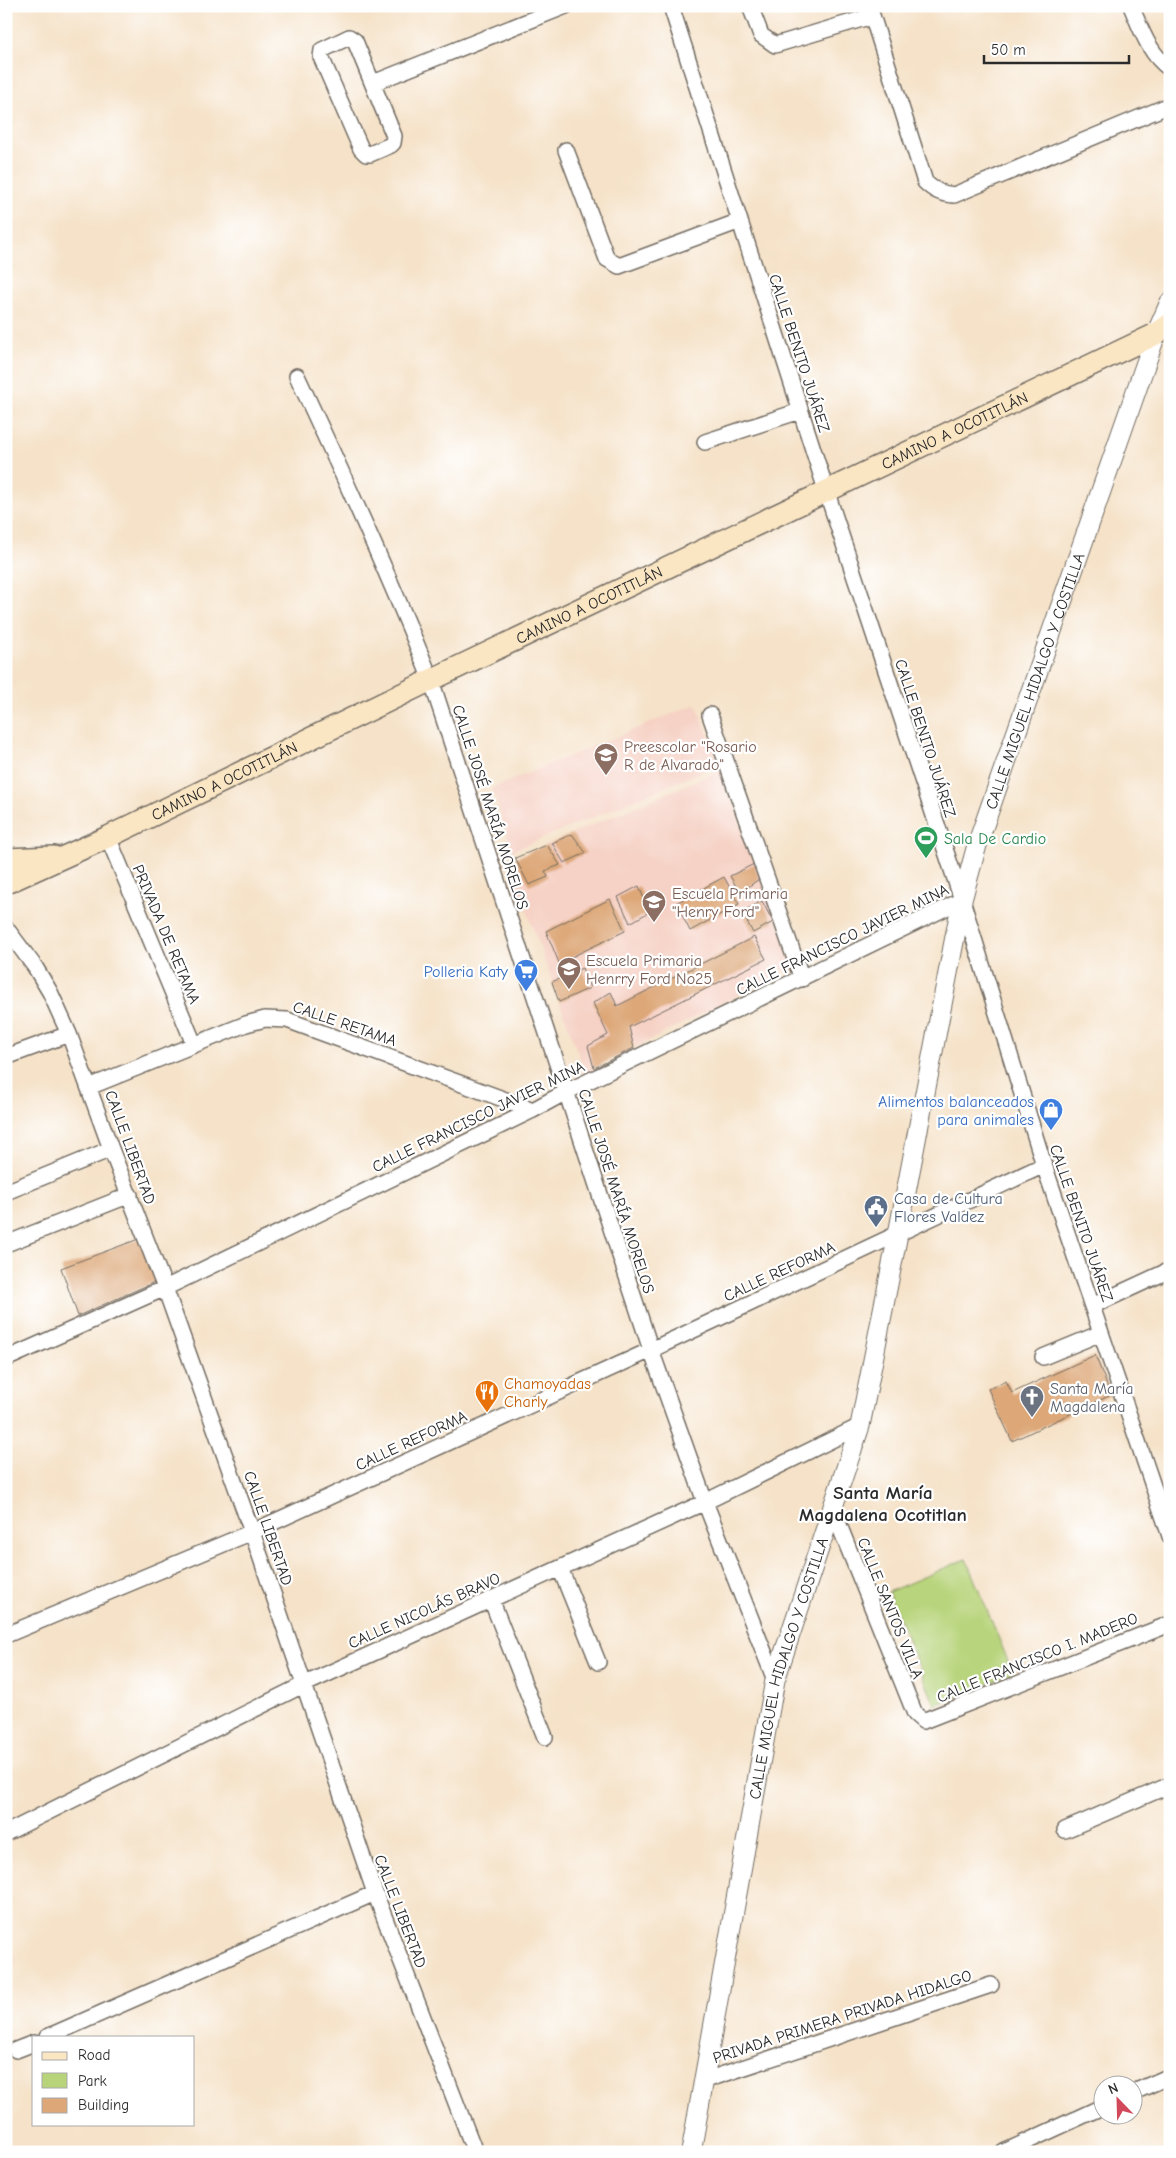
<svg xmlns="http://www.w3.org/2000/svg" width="1176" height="2158" viewBox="0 0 1176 2158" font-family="'Comic Neue',sans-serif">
	<rect width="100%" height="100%" fill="#fff"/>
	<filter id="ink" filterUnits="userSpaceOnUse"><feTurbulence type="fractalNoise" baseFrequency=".02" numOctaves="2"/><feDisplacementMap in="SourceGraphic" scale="10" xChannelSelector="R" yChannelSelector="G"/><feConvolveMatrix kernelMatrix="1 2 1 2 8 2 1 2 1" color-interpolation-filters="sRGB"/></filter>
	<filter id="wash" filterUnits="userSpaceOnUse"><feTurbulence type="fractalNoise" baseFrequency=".0096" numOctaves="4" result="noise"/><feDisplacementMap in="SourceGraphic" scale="20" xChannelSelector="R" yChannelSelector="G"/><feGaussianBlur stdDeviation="1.12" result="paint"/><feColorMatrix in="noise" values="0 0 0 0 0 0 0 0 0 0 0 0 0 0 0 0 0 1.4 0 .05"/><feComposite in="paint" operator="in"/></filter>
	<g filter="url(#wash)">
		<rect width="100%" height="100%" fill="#f5e2c8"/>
		<!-- built -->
		<path fill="#f6d1c5" d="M696,704L720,764L512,851L492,788Z
			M721,770L794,967L585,1073L509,861Z"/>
		<!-- green -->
		<path fill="#b8d47b" stroke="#728053" d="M966,1559L1013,1673L935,1705L888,1592Z"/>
		<g id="blocks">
			<!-- building -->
			<path fill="#dda778" d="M572,834L586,853L564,863L552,843Z
				M547,845L560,865L545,871L548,877L529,885L515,858Z
				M754,864L759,879L740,893L730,876Z
				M724,877L739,904L690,931L676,903Z
				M639,886L649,912L630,923L618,897Z
				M610,899L625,931L559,963L546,931Z
				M762,901L773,922L753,933L742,912Z
				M754,937L766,959L629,1027L634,1048L594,1068L588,1046L608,1035L593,1003L611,992L617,1006Z
				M582,968L590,988L559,1002L552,982Z
				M144,1237L161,1279L78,1316L61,1268Z
				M1095,1355L1111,1395L1012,1441L988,1389L1006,1381L1012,1393Z"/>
		</g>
	</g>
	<g filter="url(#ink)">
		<use href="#blocks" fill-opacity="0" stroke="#726b62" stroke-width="1"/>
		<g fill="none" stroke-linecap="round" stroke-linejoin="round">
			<defs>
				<path id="minor" d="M671,6L826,490L962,900L1044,1165L1170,1536
					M750,6L761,35L775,45L872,16
					M869,6L925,182C934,191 942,194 954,195L1170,105
					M1131,6C1141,29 1149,54 1170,69
					M349,37L355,41L394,136L393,143L391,145L370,154H366L361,149L321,57L322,50Z
					M373,83L566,6
					M566,150L607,259L619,266L740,221
					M297,376C344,476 390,577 431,680L651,1350L705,1502L775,1680
					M705,442L800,411
					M710,715L802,979
					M108,837L194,1044
					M6,928L35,967L50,992L69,1034L111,1149L165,1288L252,1532L375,1893L475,2152
					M6,1057L69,1034
					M89,1087L246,1024L265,1019L287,1020L533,1110
					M6,1192L111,1149
					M6,1244L130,1195
					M1092,1306L1170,1270
					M1043,1357L1101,1333
					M6,1359L165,1288L533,1110L566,1092L962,900
					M833,1510L915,1714L923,1721L1170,1624
					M560,1568L598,1662
					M491,1599L545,1737
					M6,1635L252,1532L651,1350L1044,1165
					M1065,1830L1170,1785
					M6,1833L303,1685L705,1502L860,1426
					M47,2037L375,1893
					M16,2050L34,2043
					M703,2081L991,1985
					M1134,2092L1170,2076
					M1004,2152L1104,2106"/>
				<g id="tertiary">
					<path id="s1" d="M691,2152L775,1680L860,1426L898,1234L962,900L977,845L1156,334L1170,302"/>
				</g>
				<g id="secondary">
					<path d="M6,859L54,857"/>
					<path id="s2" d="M6,883L108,837L431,680L1156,334L1170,324"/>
				</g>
			</defs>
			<!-- minor casing -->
			<use href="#minor" stroke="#726b62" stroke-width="18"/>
			<!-- tertiary casing -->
			<use href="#tertiary" stroke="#726b62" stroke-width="21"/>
			<!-- secondary casing -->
			<use href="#secondary" stroke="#726b62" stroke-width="24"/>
			<!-- minor -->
			<use href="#minor" stroke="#fff" stroke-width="15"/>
			<!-- tertiary -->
			<use href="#tertiary" stroke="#fff" stroke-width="19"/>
			<!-- secondary -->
			<use href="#secondary" stroke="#fbe6c4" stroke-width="21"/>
		</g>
	</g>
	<!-- icons -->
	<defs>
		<symbol id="school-pin" viewBox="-11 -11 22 30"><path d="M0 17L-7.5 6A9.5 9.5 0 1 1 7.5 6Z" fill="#8d6e63" stroke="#fff"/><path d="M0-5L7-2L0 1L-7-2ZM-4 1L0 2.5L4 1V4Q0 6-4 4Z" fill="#fff"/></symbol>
		<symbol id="stadium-pin" viewBox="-11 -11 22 30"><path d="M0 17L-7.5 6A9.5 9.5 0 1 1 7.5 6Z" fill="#2e9e5b" stroke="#fff"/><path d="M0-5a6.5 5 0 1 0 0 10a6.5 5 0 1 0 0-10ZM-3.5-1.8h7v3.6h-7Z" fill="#fff"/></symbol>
		<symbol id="supermarket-pin" viewBox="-11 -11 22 30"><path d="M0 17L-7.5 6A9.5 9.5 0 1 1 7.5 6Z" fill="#3f7fe0" stroke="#fff"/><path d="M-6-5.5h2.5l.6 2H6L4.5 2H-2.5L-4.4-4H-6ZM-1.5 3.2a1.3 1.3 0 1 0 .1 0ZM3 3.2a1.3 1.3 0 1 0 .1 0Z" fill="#fff"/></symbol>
		<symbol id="shop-pin" viewBox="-11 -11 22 30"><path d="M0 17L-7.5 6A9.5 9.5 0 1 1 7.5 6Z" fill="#3f7fe0" stroke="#fff"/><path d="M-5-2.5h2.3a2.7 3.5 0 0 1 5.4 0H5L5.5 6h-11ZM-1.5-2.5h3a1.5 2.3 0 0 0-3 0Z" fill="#fff"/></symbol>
		<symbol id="civic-pin" viewBox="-11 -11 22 30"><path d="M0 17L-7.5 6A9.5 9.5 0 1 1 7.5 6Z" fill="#5c6f8a" stroke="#fff"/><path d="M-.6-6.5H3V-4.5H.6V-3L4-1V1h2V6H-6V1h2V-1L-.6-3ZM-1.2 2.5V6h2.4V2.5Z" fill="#fff"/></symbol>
		<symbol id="restaurant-pin" viewBox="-11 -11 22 30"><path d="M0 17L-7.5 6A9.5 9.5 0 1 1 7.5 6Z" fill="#e8710a" stroke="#fff"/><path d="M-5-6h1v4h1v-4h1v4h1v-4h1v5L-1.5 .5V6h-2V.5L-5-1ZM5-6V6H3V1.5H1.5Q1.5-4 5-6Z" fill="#fff"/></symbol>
		<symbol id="church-pin" viewBox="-11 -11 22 30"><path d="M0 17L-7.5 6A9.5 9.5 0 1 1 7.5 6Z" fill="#6b7280" stroke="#fff"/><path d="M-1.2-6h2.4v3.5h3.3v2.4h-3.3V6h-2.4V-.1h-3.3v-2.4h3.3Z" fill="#fff"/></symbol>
	</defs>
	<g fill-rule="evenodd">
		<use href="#school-pin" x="592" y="741" width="28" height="38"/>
		<use href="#stadium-pin" x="912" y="824" width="28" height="38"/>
		<use href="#school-pin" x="640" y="888" width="28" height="38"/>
		<use href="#school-pin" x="555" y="955" width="28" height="38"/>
		<use href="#supermarket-pin" x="512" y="957" width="28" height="38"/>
		<use href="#shop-pin" x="1037" y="1096" width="28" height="38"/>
		<use href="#civic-pin" x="862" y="1193" width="28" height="38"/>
		<use href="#restaurant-pin" x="473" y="1378" width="28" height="38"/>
		<use href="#church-pin" x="1018" y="1383" width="28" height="38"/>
	</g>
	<g text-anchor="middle" stroke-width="4.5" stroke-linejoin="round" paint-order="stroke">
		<!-- street labels -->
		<g font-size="16" fill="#2b2b2b" stroke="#fff">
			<text transform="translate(800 353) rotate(72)" y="6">CALLE BENITO JUÁREZ</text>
			<text dy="6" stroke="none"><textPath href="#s2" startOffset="1051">CAMINO A OCOTITLÁN</textPath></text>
			<text dy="6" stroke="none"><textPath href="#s2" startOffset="646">CAMINO A OCOTITLÁN</textPath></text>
			<text dy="6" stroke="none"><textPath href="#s1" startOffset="1514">CALLE MIGUEL HIDALGO Y COSTILLA</textPath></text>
			<text transform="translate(926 738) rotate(72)" y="6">CALLE BENITO JUÁREZ</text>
			<text dy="6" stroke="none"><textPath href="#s2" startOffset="241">CAMINO A OCOTITLÁN</textPath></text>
			<text transform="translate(491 807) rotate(72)" y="6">CALLE JOSÉ MARÍA MORELOS</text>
			<text transform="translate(167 934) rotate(67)" y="6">PRIVADA DE RETAMA</text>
			<text transform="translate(842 939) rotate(-26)" y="6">CALLE FRANCISCO JAVIER MINA</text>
			<text transform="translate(345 1023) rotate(19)" y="6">CALLE RETAMA</text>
			<text transform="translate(478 1116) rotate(-26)" y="6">CALLE FRANCISCO JAVIER MINA</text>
			<text transform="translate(131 1147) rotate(70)" y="6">CALLE LIBERTAD</text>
			<text transform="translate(617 1191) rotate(72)" y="6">CALLE JOSÉ MARÍA MORELOS</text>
			<text transform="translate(1082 1223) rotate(71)" y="6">CALLE BENITO JUÁREZ</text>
			<text transform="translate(779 1271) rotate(-25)" y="6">CALLE REFORMA</text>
			<text transform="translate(411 1440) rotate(-25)" y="6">CALLE REFORMA</text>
			<text transform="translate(269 1528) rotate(71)" y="6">CALLE LIBERTAD</text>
			<text transform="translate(891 1608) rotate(68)" y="6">CALLE SANTOS VILLA</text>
			<text transform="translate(424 1610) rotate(-24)" y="6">CALLE NICOLÁS BRAVO</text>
			<text transform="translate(1037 1657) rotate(-22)" y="6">CALLE FRANCISCO I. MADERO</text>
			<text dy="6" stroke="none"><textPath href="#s1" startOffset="494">CALLE MIGUEL HIDALGO Y COSTILLA</textPath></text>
			<text transform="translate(401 1911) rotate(69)" y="6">CALLE LIBERTAD</text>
			<text transform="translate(842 2016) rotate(-18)" y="6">PRIVADA PRIMERA PRIVADA HIDALGO</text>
		</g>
		<!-- education labels -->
		<g font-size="16" fill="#785e54" stroke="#fff" text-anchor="start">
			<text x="624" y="752">Preescolar "Rosario<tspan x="624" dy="18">R de Alvarado"</tspan></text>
			<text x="672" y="899">Escuela Primaria<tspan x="672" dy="18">"Henry Ford"</tspan></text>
			<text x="586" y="966">Escuela Primaria<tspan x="586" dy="18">Henrry Ford No25</tspan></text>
		</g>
		<!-- leisure labels -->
		<g font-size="16" fill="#27864d" stroke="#fff" text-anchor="start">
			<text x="944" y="844">Sala De Cardio</text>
		</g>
		<!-- shop labels -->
		<g font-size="16" fill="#366cbe" stroke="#fff" text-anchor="end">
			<text x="508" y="977">Polleria Katy</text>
			<text x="1034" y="1107">Alimentos balanceados<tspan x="1034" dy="18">para animales</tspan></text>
		</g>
		<!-- service labels -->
		<g font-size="16" fill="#4e5e75" stroke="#fff" text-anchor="start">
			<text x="894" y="1204">Casa de Cultura<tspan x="894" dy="18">Flores Valdez</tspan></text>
		</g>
		<!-- food labels -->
		<g font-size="16" fill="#c56008" stroke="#fff" text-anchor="start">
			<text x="504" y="1389">Chamoyadas<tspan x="504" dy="18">Charly</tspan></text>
		</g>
		<!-- worship labels -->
		<g font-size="16" fill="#5b616d" stroke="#fff" text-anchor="start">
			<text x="1050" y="1394">Santa María<tspan x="1050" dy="18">Magdalena</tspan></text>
		</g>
		<!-- quarter labels -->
		<g font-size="19" font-weight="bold" fill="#2b2b2b" stroke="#fff">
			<text x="883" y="1499">Santa María<tspan x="883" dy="22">Magdalena Ocotitlan</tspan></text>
		</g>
	</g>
	<!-- margin -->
	<rect width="1176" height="2158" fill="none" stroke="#fff" stroke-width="25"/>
	<!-- legend -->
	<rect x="32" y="2036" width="162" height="90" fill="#ffffff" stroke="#aaaaaa"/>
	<rect x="42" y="2052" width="25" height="8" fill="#fbe6c4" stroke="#aaaaaa"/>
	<text x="78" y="2060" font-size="15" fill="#2b2b2b">Road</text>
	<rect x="42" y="2073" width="25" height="15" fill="#b8d47b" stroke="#aaaaaa"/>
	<text x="78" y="2086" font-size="15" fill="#2b2b2b">Park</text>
	<rect x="42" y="2098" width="25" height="15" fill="#dda778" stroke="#aaaaaa"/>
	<text x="78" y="2110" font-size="15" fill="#2b2b2b">Building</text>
	<!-- north arrow -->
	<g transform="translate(1118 2100) rotate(337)"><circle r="24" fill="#ffffff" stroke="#aaaaaa"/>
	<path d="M0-4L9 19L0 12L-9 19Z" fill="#d1495b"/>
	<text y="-8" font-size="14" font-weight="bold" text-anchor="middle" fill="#2b2b2b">N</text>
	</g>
	<!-- scale -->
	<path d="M984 55v8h145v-8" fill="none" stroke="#2b2b2b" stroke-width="2.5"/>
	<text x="991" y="55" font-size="15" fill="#2b2b2b" stroke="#ffffff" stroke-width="4" paint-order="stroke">50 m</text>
</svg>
